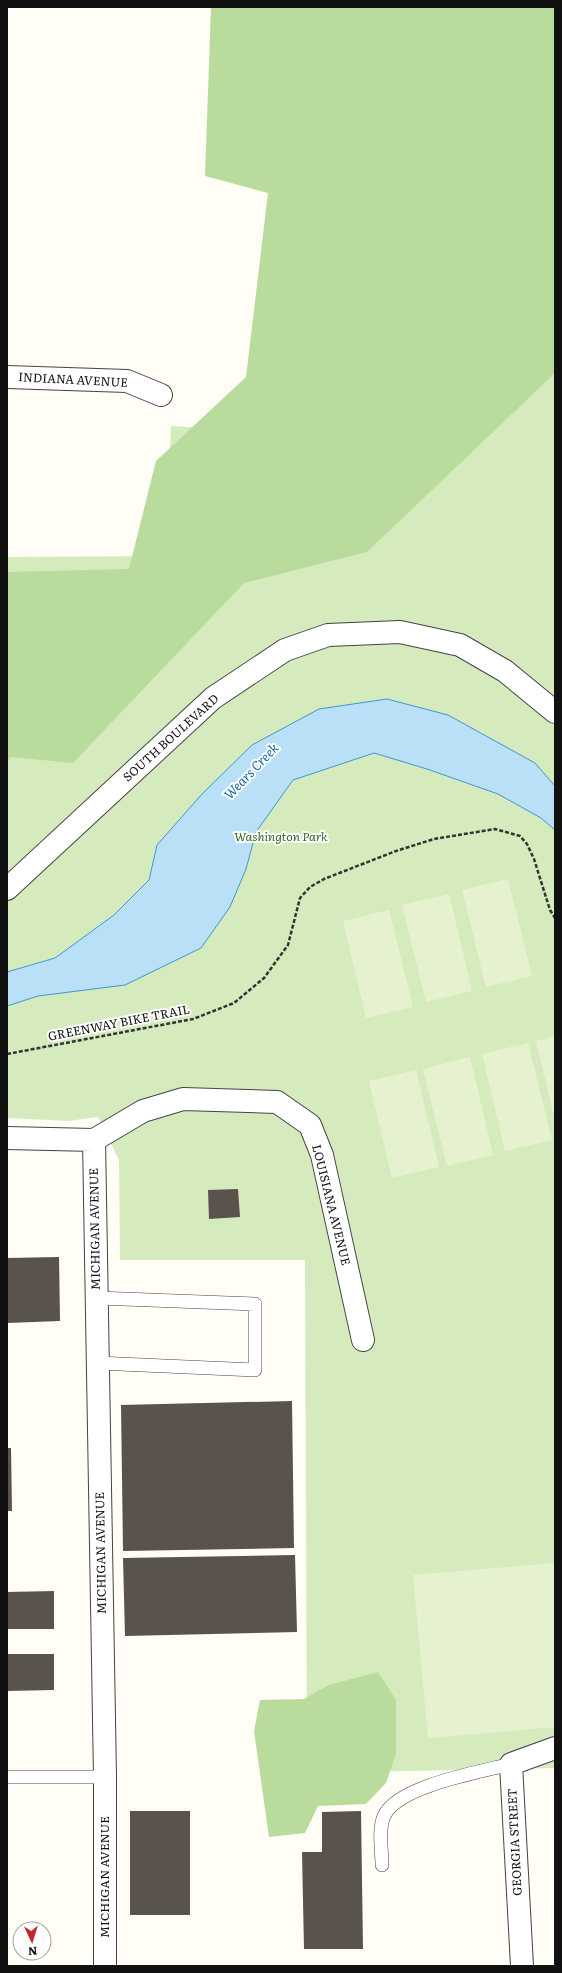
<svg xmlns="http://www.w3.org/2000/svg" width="562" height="1973" viewBox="0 0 562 1973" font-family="Literata,serif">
	<rect width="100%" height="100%" fill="#fffdf5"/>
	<!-- green -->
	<path fill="#d5ebbd" d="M555,7V1768L307,1773L305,1260H120L119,1160L98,1117L68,1121L7,1118V557L165,556L171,426L261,431Z"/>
	<!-- forest -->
	<path fill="#b9dc9c" d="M211,7H555V373L367,552L244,583L73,763L11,757L7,762V572L129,569L156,461L246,377L268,193L205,176Z
		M378,1672L396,1700V1754L386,1783L366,1804L318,1806L305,1833L269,1837L254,1731L260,1700L304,1699L329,1685Z"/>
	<!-- pitch -->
	<path fill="#e6f2cf" d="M508,879L532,976L486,987L462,890Z
		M449,894L472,991L426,1002L402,905Z
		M389,910L413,1007L366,1018L343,921Z
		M555,1036V1120L536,1041Z
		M528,1043L552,1140L505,1151L482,1054Z
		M470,1057L493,1155L447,1166L423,1069Z
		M416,1070L439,1167L392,1178L369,1081Z
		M555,1563V1727L428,1738L413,1575Z"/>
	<!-- water -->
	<path fill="#b9e0f7" stroke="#3f96cf" d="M387,699L448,715L535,763L555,786V830L541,818L498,794L427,769L374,753L293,780L256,832L246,869L230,907L201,948L125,985L38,996L7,1006V972L55,958L114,915L149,880L157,845L202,794L252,745L319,709Z"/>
	<!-- building -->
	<path fill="#5a524d" d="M238,1189L240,1217L209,1219L208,1190Z
		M59,1257L60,1321L7,1323V1258Z
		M292,1401L294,1548L123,1551L121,1405Z
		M7,1448H11L12,1511H7Z
		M295,1555L297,1632L125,1636L123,1558Z
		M54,1591V1629H7V1592Z
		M7,1654H54V1690L7,1691Z
		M130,1811H190V1915H130Z
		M361,1811L363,1949H304L302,1852H322V1812Z"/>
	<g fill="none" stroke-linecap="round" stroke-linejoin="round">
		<defs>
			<path id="lane" d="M97,1298L255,1304V1370L97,1363
				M7,1777H105
				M382,1865C382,1850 378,1830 384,1816C397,1786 480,1772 511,1764"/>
			<path id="street" d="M7,377L127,381L161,395
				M7,889L213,698L285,650L328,635L400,632L460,645L505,671L555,712
				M7,1138L94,1140L143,1111L183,1099L277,1102L310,1125L322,1155L363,1340
				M94,1140L105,1777V1966
				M522,1966L511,1764L555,1748"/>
		</defs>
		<!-- lane casing -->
		<use href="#lane" stroke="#444" stroke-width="14"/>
		<!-- street casing -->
		<use href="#street" stroke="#444" stroke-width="24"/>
		<!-- path -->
		<path stroke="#333" stroke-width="2.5" stroke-dasharray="4 2" stroke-linecap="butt" d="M7,1054L193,1019L234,1003L264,978L288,945L300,898L310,887L324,879L396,851L434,839L495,829L520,836L527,844L534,859L550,910L555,918"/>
		<!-- lane -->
		<use href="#lane" stroke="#fff" stroke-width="13"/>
		<!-- street -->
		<use href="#street" stroke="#fff" stroke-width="22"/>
	</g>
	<g text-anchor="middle" stroke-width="4" stroke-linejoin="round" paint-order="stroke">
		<!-- street labels -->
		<g font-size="12" fill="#111" stroke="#fff">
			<text transform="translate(73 380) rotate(3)" y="4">INDIANA AVENUE</text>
			<text transform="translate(171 738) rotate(-42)" y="4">SOUTH BOULEVARD</text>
			<text transform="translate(119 1023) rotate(-11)" y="4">GREENWAY BIKE TRAIL</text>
			<text transform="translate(331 1205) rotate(76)" y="4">LOUISIANA AVENUE</text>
			<text transform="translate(95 1229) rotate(-91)" y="4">MICHIGAN AVENUE</text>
			<text transform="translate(101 1553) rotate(-91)" y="4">MICHIGAN AVENUE</text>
			<text transform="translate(515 1842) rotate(-93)" y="4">GEORGIA STREET</text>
			<text transform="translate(105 1877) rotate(-90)" y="4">MICHIGAN AVENUE</text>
		</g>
		<!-- park labels -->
		<g font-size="12" font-style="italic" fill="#2f6b1f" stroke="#fff">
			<text x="281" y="841">Washington Park</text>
		</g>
		<!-- water labels -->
		<g font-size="13" font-style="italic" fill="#1768a6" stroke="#fff">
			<text transform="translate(251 771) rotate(-46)" y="5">Wears Creek</text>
		</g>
	</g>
	<!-- border -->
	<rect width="562" height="1973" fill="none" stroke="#111111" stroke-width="16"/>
	<!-- north arrow -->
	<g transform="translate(32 1941) rotate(176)"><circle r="19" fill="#ffffff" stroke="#a0a0a0"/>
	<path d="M0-3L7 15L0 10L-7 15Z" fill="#c4262e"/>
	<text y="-6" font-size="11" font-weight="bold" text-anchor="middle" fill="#111111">N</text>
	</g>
</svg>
